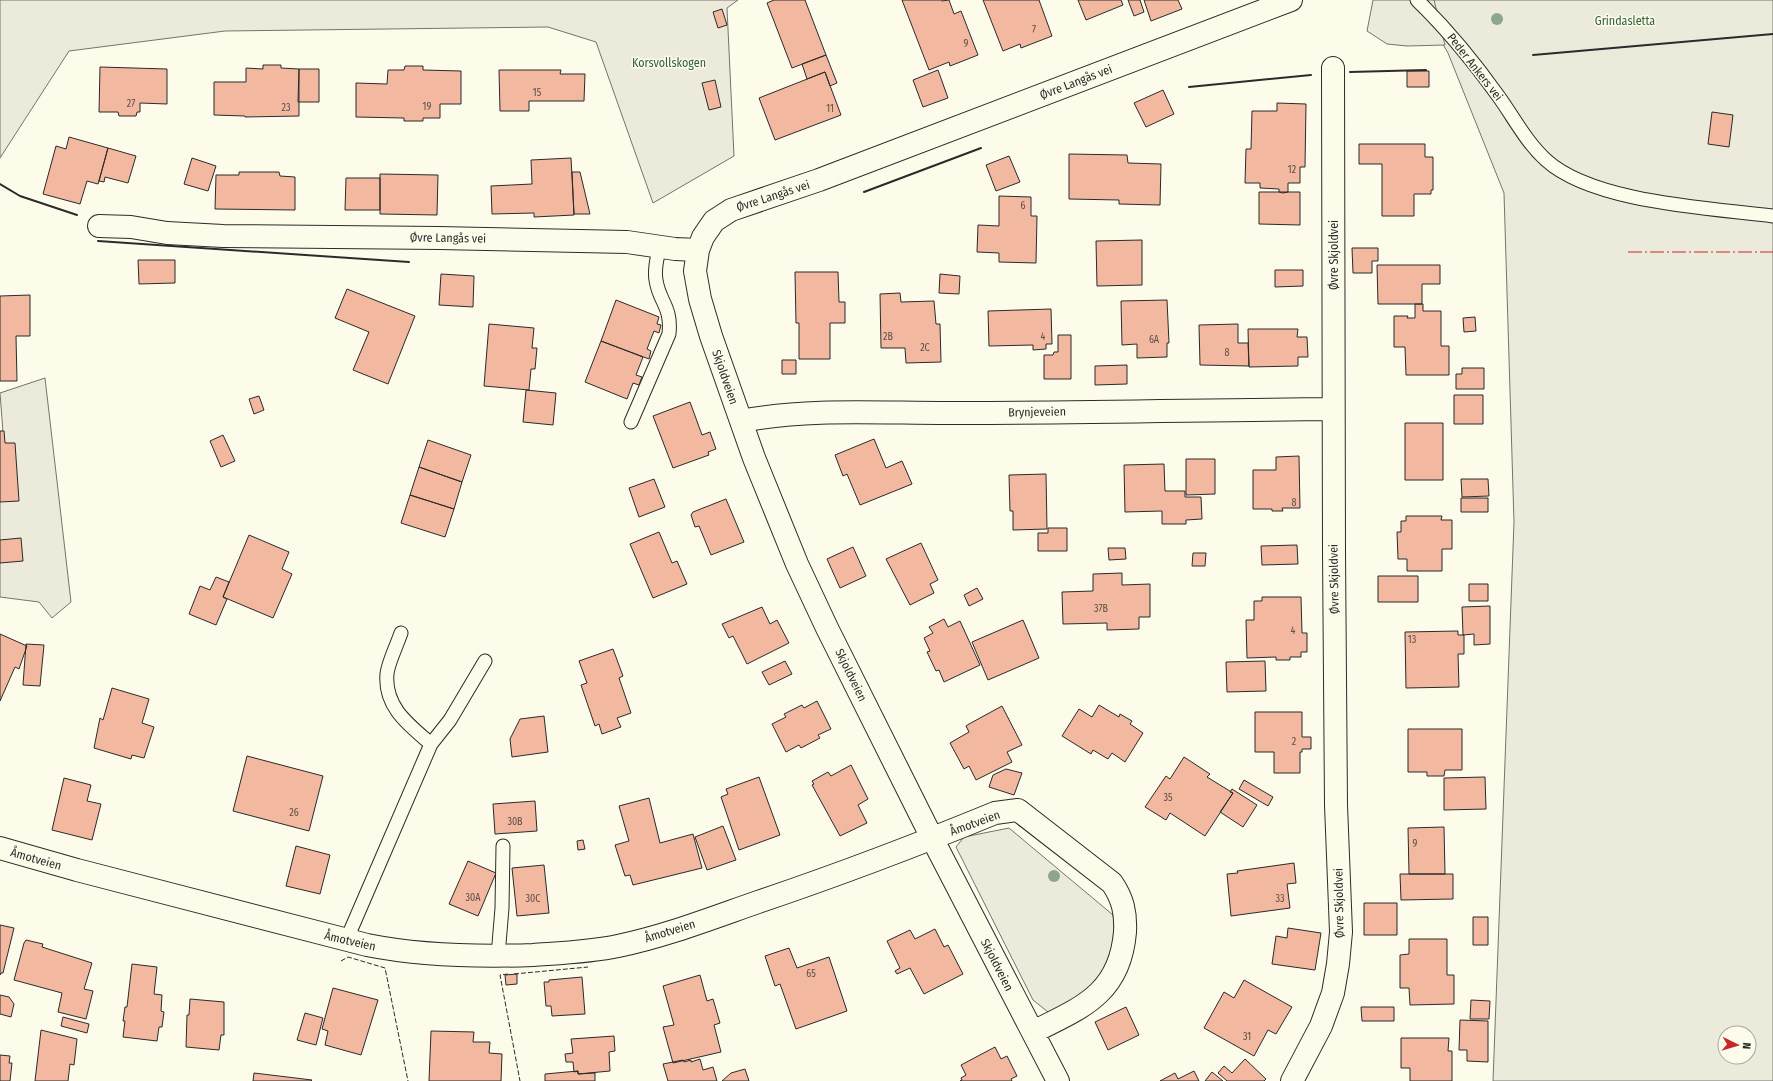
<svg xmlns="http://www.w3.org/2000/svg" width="1773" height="1081" viewBox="0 0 1773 1081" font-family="'Fira Sans Condensed',sans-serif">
	<rect width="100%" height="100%" fill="#fdfbea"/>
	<!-- green -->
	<path fill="#ecebdb" stroke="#74746e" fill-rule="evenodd" d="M0,0H738L727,8L734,156L653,203L596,42L548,27L225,31L69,51L0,158Z
		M1417,0H1773V1081H1493L1514,522L1504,193L1448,53ZM1725,1033H1749V1057H1725Z
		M45,378L71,602L52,618L39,602L0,597V498H8L0,393Z
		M1009,828L1113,915L1117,943L1103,977L1077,1002L1048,1012L1033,1000L956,847L964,837Z"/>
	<!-- parking -->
	<path fill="#eceadb" stroke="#74746e" d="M1373,0H1434L1445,45L1407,46L1387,44L1367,31Z"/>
	<!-- building -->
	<path fill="#f2b8a0" stroke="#2b2b2b" d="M774,0H805L826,55L792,68L767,3Z
		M902,0H942V1L949,0L954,14L961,11L978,55L950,66L949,62L929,70Z
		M983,0H1039L1052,36L1021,48L1020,44L1003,51Z
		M1078,0H1121L1123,5L1086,20Z
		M1128,0H1140L1144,12L1134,16Z
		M1144,0H1178L1182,9L1151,21Z
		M722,9L727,25L718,28L713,12Z
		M826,55L837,83L830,86L825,72L807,79L802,64Z
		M263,65H281V68L299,69V116L245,117V116L214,115V82H246V68L263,69Z
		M405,66H423V70L461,71V104H440V118H423V121H404V118L356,117V83L387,84L388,70H404Z
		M100,67L167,69V104L140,103V112H137L136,116H119L118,112H99Z
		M299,69H319V102H298Z
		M499,70H561L560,74H585L584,101H529V111H500Z
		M938,70L948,98L923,107L913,80Z
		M1407,71H1429V87H1407Z
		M825,72L841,115L775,140L759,98Z
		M715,80L721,107L709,110L702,83Z
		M1163,90L1174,114L1146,127L1134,103Z
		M1277,103L1306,104L1305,167H1300V183H1288V192L1283,193L1279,192V189L1260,188V183H1245L1246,149H1251L1252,111H1277Z
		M1712,112L1733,115L1729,147L1708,144Z
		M69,137L108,148L98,184L87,181L80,204L43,194L56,146L66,149Z
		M1359,144H1425V157H1433V190H1431V194H1414V216H1382V164H1359Z
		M108,148L136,156L128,183L105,177L104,182L99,181Z
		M1069,154L1127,155L1128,163L1161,164L1160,205L1119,204V200L1069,199Z
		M1009,156L1020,182L996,191L986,165Z
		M192,158L216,166L208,191L184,184Z
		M571,158L574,215L534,217V213L492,214L491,186L532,184L531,160Z
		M239,172H279L280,176L295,177V210L215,209L216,175H239Z
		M572,172H580L590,214H574Z
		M380,174L438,175L437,215L380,214Z
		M346,178H380V210H345Z
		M1259,192H1300V225L1259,224Z
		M999,196L1031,197V216H1037L1036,263L999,262V253L977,252L978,225L999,226Z
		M1142,240V285L1097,286L1096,241Z
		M1352,248H1378V261H1372V273H1353Z
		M138,260H175V283L139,284Z
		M1377,265H1440V284H1422V304H1378Z
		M1275,270H1303V286L1275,287Z
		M795,272H838L839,302H845V323H830V359H799V323H796Z
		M441,274L474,276L473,307L439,305Z
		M940,274L960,276L959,294L939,293Z
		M347,289L415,316L388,384L353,370L369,332L335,318Z
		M900,293L901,302L934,301L936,324H940L941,362L906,363L905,348H881L880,294Z
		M30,295V336H16L17,381H0V296Z
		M616,300L659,317L657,324L661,325L659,333L654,331L647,349L651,351L649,359L601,341Z
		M1167,300L1169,343H1167V357L1137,358V344L1122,345L1121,301Z
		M1415,304H1423V311H1441V346H1449V375H1406L1405,347H1394V316H1408L1407,318H1415Z
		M1051,309L1052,344H1046V349L1033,350V345L989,346L988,311Z
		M1475,317L1476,331L1464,332L1463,318Z
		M489,324L534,328L532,348H537L535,369H531L529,390L484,386Z
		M1238,324V343H1248L1249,366L1200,365L1199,325Z
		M1248,329H1298L1297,337H1307L1308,357H1298V366L1249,367Z
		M1058,335H1071V379H1044V355H1053L1054,352H1058Z
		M601,341L643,357L636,375L642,377L639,385L633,383L627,399L585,382Z
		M782,360H796V374H782Z
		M1127,365V384L1095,385V366Z
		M1462,368H1484V389H1456V374H1462Z
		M526,390L556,393L553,425L523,422Z
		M1454,395H1483V424H1454Z
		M259,396L264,410L254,414L249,399Z
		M690,402L702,435L710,432L716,449L708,452L709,455L673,468L653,416Z
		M1405,423H1443V480H1405Z
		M0,431H4L5,443H15L19,501L0,502Z
		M223,435L235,461L221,467L210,441Z
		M874,439L886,468L902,461L912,484L860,505L847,474L843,476L835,455Z
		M428,440L471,455L462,482L419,467Z
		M1299,456L1300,508H1282L1283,511H1272V509H1253V470H1276V457Z
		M1186,459H1215V494L1186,495Z
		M1164,464L1165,491H1185V497H1201L1202,519L1186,520V524H1162V511L1125,512L1124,465Z
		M419,467L462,482L454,509L410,495Z
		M1046,474L1047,529L1013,530V511H1010L1009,475Z
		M654,479L665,507L639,517L629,488Z
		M1461,479H1488L1489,496L1462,497Z
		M410,495L454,509L445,537L401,523Z
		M1461,498H1488V512H1461Z
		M726,499L744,542L711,555L699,526L695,527L691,515L693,512Z
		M1406,516H1442L1441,520H1452V549H1442V571H1407V559H1398L1397,532H1401V521H1406Z
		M1048,528H1067V551H1038V533H1048Z
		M659,532L672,563L677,561L687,584L653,598L630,544Z
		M249,535L289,552L282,569L292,574L273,618L223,597Z
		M21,538L23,561L0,563V540Z
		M921,543L938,580L930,584L934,593L910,605L886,559Z
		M1297,545L1298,564L1262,565L1261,546Z
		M853,547L866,576L840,588L827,559Z
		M1108,548H1125L1126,559L1109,560Z
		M1193,553H1206L1205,566H1192Z
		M1122,573V585L1150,584V617H1139V629L1107,630V623L1063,624L1062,592L1093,591V574Z
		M1378,576H1418V602H1378Z
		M216,577L229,582L223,597L227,599L216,625L189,614L200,586L210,590Z
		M1469,584H1488V601H1469Z
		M977,588L983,599L969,606L964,595Z
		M1262,597H1301L1302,633H1307V652H1301V657H1290V660H1276V657L1247,658L1246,620H1254V601H1262Z
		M1490,606V644L1474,645V634L1463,635L1462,607Z
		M762,607L770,624L777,620L789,643L747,664L733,636L729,638L722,624Z
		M944,619L948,627L960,621L980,665L944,682L939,670L936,671L927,652L930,651L924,638L933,633L929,627Z
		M1023,620L1039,658L988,680L972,642Z
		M1458,631V635H1464V654H1458L1459,687L1406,688L1405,632Z
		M0,634L27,646L19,669L15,667L0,701Z
		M26,644L44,645L40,686L23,685Z
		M613,649L623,676L619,678L631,713L617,718L621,727L602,734L599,724L595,726L581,685L587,683L579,661Z
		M785,661L792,674L769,685L762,672Z
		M1265,661L1266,691L1227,692L1226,662Z
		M112,688L149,699L142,723L154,727L144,758L132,755L131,759L94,748L100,718L103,720Z
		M817,701L831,729L818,735L820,738L801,748L799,745L786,752L772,724L786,717L784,714L802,705L804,708Z
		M1099,705L1119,717L1120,714L1132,721L1130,724L1143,733L1125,762L1112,753L1108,759L1093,750L1091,754L1062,736L1079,709L1092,717Z
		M1002,706L1022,745L1007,752L1012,762L976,780L969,766L964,769L950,743L969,732L966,726L969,724Z
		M1255,712H1302V737H1311V749H1302V752H1300V773H1274V752H1255Z
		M544,716L548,752L512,757L510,739L520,719Z
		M1408,729H1462V770H1445L1444,776H1427V772H1408Z
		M247,756L323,776L309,831L233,811Z
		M1184,757L1210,774L1207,777L1233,793L1205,836L1170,813L1166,820L1145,807L1166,776L1170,779Z
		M851,765L868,799L858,805L867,823L840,836L812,785L814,784L812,781L828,772L831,776Z
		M1006,769L1022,773L1014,795L989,787L993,775Z
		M759,777L780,835L739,850L721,797L728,794L726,789Z
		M1485,777L1486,809L1444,810V778Z
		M64,778L91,785L87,801L101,804L92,840L52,830Z
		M1244,780L1273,797L1268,806L1239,789Z
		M1232,789L1257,805L1243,827L1220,812L1233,793L1230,792Z
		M649,798L660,843L693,834L702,868L633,885L630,875L625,876L615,845L629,841L619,806Z
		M535,801L537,831L495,834L493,804Z
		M723,826L736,860L707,870L695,837Z
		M1444,827L1445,874H1409L1408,828Z
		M583,840L585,849L578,850L577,841Z
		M296,846L330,855L320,894L286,886Z
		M468,861L496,873L478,916L449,904Z
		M1294,863L1296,883L1287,884L1290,908L1231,916L1227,874L1238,873L1237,871Z
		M544,865L549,913L517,916L512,868Z
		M1400,874H1453V899L1401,900Z
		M1364,903H1397V935H1364Z
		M1473,917H1488V945H1473Z
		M0,925L14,928L3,973H1L0,975Z
		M1288,928L1321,933L1315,970L1272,964L1276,936L1287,938Z
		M935,929L944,947L948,945L963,974L924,994L910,968L897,974L895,971L900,968L887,941L910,930L915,939Z
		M1409,939H1447V975H1454V1004L1410,1005L1409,988H1400V955L1409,954Z
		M26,940L43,944L42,947L92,963L84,989L93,991L86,1019L58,1012L62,993L14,980L24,943Z
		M789,948L797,968L829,957L847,1011L796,1029L780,984L775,986L765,956Z
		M132,964L157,967L154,994L162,995L161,1011L164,1012L162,1027H159L157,1041L123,1037L125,1021H123L125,1007H127Z
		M517,974V984L506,985L505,975Z
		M700,975L707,1001L713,999L720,1023L714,1025L721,1052L673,1063L663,1027L674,1025L663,986Z
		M582,977L585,1014L552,1016L551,1006H546L544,982H549V980Z
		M1244,980L1292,1007L1276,1034L1268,1030L1254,1056L1204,1028L1224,992L1234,998Z
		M333,988L378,1000L361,1055L325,1045L328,1031L322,1029Z
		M0,995L9,997L14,1004L11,1017L0,1014Z
		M190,999L224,1002V1035H221L219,1050L186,1047L187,1015H189Z
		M1471,1000L1490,1001L1489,1019H1470Z
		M1126,1007L1139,1035L1108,1050L1095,1022Z
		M1361,1007H1394V1021H1362Z
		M305,1013L323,1018L316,1045L297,1040Z
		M63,1017L89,1024L87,1033L61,1026Z
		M1460,1020L1488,1021V1062L1467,1061V1050H1459Z
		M41,1030L77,1039L74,1065L70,1064L68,1081H35Z
		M431,1031L474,1032L473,1042H490L489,1053L502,1054L501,1081H429Z
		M614,1036L615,1051L609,1052L610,1071L578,1074V1071L574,1072L573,1062H566L565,1054L573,1053L571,1039Z
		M1401,1038H1449L1448,1051H1452V1081H1410V1068H1401Z
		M995,1047L1001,1059L1007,1056L1017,1076L1011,1079L1012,1081H960L962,1080L961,1078L966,1075L961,1065Z
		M0,1055L10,1056L9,1063H12L10,1081H0Z
		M700,1059L703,1070L713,1067L717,1081H668L663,1064L683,1060L684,1062L691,1060V1062Z
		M1245,1059L1266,1079L1264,1081H1227L1218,1073L1224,1066L1232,1073Z
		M745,1069L749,1081H722L731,1073Z
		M578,1071V1074L595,1073V1081H545V1074Z
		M1194,1071L1199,1081H1160L1175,1073L1178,1079Z
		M1212,1072L1223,1081H1205Z
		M254,1073L312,1080L311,1081H253Z"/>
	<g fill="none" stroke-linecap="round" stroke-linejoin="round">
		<defs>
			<path id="lane" d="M1417,0C1448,30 1474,62 1499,97C1514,118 1527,143 1546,160C1593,203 1711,208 1773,216
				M631,422L669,334C672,306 659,302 656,280C654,269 657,257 660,246
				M401,633C397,645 388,663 387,674C384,707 409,725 431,744
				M346,941L431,744L450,720L485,661
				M498,956L502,908L503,846"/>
			<path id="street" d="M99,226L131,227L167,233L223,236L439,238L627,242L675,249L698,250
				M741,421C814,407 889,414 964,413C1087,413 1210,410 1333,409
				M0,848L77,870L367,945C422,956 477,957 533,955C561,953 590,952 618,946C666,936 712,918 758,902C838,875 917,845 995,813L1018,810L1112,883C1123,899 1126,913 1125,932C1120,994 1081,1008 1033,1032
				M1058,1081L932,838L827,628L797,564L754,458L711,336L700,299L695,271L698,250L703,237L714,221L731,210L819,180L1291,0
				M1292,1081L1321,1026L1333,993L1338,964L1341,932L1336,805L1334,552L1333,68"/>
		</defs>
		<!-- lane casing -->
		<use href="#lane" stroke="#2b2b2b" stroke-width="15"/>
		<!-- street casing -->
		<use href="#street" stroke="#2b2b2b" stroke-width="24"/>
		<!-- lane -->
		<use href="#lane" stroke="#fdfbea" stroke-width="13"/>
		<!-- street -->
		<use href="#street" stroke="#fdfbea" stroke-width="22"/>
		<!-- fence -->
		<path stroke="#2b2b2b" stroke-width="1" stroke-dasharray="5 2" stroke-linecap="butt" d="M341,961L348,957L385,968L408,1081
			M508,974L500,975L520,1081
			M514,974L588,967"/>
		<!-- wall -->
		<path stroke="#2b2b2b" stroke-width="2" d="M1533,55L1773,34
			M1350,72L1426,70
			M1189,87L1311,75
			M0,184L20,196L77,215
			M864,192L981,148
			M98,241L409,262"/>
		<!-- power -->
		<path stroke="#c62828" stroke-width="1" stroke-dasharray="14 3 2 3" stroke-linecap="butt" d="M1628,252H1773"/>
	</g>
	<!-- trees -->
	<g fill="#8ea78a">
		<circle cx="1497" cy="19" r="6"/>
		<circle cx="1054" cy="876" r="6"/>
	</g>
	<g text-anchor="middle" stroke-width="3" stroke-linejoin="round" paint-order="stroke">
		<!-- number labels -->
		<g font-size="10" fill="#5d4e48">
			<text x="1034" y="33">7</text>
			<text x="966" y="47">9</text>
			<text x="537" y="96">15</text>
			<text x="131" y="107">27</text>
			<text x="427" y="110">19</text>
			<text x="286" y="111">23</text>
			<text x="830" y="112">11</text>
			<text x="1292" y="173">12</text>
			<text x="1023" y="209">6</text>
			<text x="888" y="340">2B</text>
			<text x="1043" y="340">4</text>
			<text x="1154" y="343">6A</text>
			<text x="925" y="351">2C</text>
			<text x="1227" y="356">8</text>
			<text x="1294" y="506">8</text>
			<text x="1101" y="612">37B</text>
			<text x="1293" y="634">4</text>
			<text x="1412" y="643">13</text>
			<text x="1294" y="745">2</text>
			<text x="1168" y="801">35</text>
			<text x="294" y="816">26</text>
			<text x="515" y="825">30B</text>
			<text x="1415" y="847">9</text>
			<text x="473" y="901">30A</text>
			<text x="533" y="902">30C</text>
			<text x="1280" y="902">33</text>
			<text x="811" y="977">65</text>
			<text x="1247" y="1040">31</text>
		</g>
		<!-- park labels -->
		<g font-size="12" fill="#34623c" stroke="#fdfbea">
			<text x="1625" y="25">Grindasletta</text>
			<text x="669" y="67">Korsvollskogen</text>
		</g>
		<!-- street labels -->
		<g font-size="12" fill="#2b2b2b" stroke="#fdfbea">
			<text transform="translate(1475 67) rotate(52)" y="4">Peder Ankers vei</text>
			<text transform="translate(1076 82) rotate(-21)" y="4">Øvre Langås vei</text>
			<text transform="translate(773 196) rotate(-18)" y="4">Øvre Langås vei</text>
			<text transform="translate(448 238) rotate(1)" y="4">Øvre Langås vei</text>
			<text transform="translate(1334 255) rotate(-90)" y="4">Øvre Skjoldvei</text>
			<text transform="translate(725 377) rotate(71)" y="4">Skjoldveien</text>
			<text transform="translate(1037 412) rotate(-1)" y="4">Brynjeveien</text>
			<text transform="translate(1334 579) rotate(-91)" y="4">Øvre Skjoldvei</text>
			<text transform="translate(851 675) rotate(64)" y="4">Skjoldveien</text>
			<text transform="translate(975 823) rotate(-20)" y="4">Åmotveien</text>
			<text transform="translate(36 859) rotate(16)" y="4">Åmotveien</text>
			<text transform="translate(1339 903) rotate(-91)" y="4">Øvre Skjoldvei</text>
			<text transform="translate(670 931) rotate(-17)" y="4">Åmotveien</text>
			<text transform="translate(350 941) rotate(13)" y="4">Åmotveien</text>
			<text transform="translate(997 965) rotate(63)" y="4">Skjoldveien</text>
		</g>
	</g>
	<!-- north arrow -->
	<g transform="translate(1737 1045) rotate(95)"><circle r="19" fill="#fdfbea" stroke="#a9a89e"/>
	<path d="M0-3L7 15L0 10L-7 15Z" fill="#c62828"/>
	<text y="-6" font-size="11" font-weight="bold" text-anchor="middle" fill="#2b2b2b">N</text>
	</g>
</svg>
